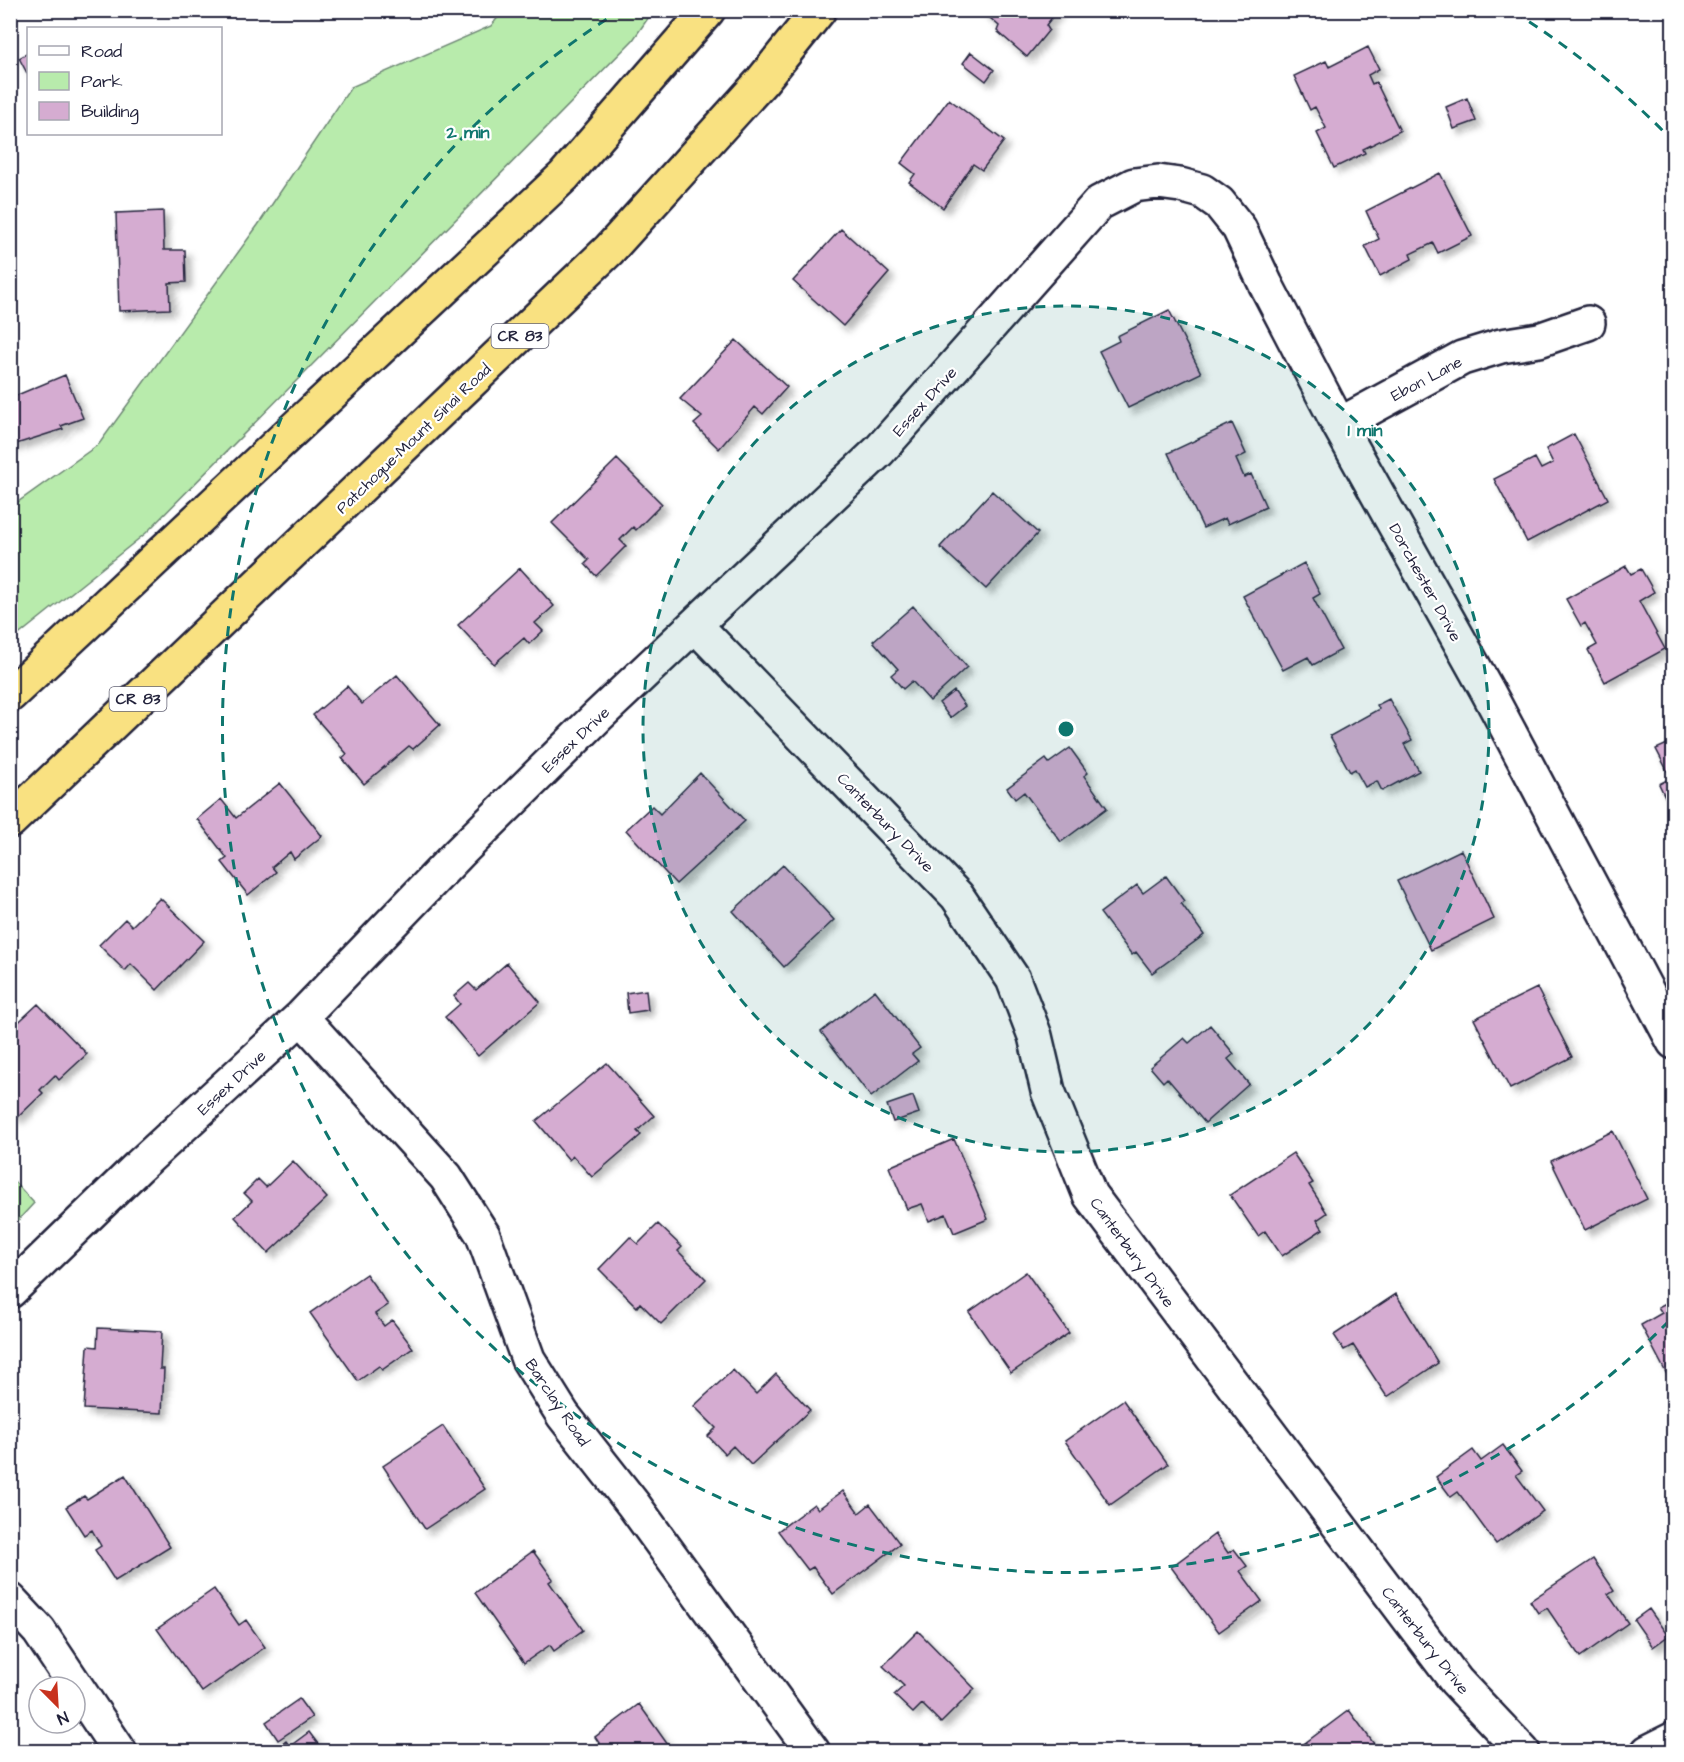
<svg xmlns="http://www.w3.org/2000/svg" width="1684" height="1762" viewBox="0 0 1684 1762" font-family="'Architects Daughter',sans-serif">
	<defs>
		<filter id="shadow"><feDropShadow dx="5.5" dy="5.5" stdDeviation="3" flood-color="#0004"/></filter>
	</defs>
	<rect width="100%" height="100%" fill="#fff"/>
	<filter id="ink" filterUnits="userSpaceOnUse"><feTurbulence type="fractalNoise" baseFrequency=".0167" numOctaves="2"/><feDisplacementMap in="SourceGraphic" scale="12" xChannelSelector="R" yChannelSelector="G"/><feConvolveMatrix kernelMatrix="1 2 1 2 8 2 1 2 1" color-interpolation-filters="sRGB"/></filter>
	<g filter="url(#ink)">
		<!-- green -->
		<path fill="#b8ebac" stroke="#6d8674" stroke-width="1.5" d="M504,10L653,11L633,40L146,533L11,641V507L99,444L258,225L351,87L491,26Z
			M11,1178L34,1203L11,1228H10Z"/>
		<!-- building -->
		<path fill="#d5acd1" stroke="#22223b" stroke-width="1.5" filter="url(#shadow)" d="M981,10H1058L1046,25L1049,30L1027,57L997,31L999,26Z
			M1368,47L1379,69L1368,75L1372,84L1376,82L1400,131L1363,149L1365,153L1334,168L1317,133L1326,128L1315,107L1310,110L1294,76L1326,61L1329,67Z
			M971,52L994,70L986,81L963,63Z
			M28,53V75L19,58Z
			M1467,98L1476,121L1454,129L1446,107Z
			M949,99L1004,141L982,170L973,164L943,208L909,182L915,174L901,163Z
			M1440,173L1472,236L1438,253L1433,243L1410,254L1412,259L1380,276L1365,246L1379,239L1366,211Z
			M163,211L164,250H185L186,282L169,283L170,309L119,311L116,213Z
			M841,229L889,273L843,326L793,281Z
			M1169,310L1201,373L1128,408L1099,351L1119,341L1117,336Z
			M736,340L787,387L763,414L755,407L719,449L694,424L702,417L680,399Z
			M65,375L83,418L61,426L63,429L10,446V398Z
			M1232,423L1246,454L1236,459L1244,477L1251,474L1266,507L1228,524L1225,518L1203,528L1168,453Z
			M1574,434L1608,499L1527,542L1494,479L1535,458L1541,469L1553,463L1546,449Z
			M617,459L662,504L636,530L633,527L620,540L626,546L596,576L585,564L589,560L552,523Z
			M992,491L1038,533L986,589L940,547Z
			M1304,563L1320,594L1313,598L1341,650L1313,665L1308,657L1283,670L1243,596Z
			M1626,566L1631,574L1641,569L1654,592L1639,601L1665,649L1605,682L1588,650L1597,645L1585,623L1581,626L1566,599Z
			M520,568L554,606L535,623L543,631L529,644L524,638L494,664L458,625Z
			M913,606L967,667L930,701L912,681L903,689L891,675L898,669L873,641Z
			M397,675L440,725L413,749L409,746L364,784L342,758L347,754L313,715L347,686L362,704Z
			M954,691L965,706L950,718L939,703Z
			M1389,699L1412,740L1404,744L1419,771L1382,791L1377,781L1365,787L1355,769L1350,772L1330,736L1379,709L1377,705Z
			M1674,741V800L1668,803L1659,784L1671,778L1656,749Z
			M1070,748L1088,773L1084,776L1107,808L1061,842L1024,792L1015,799L1007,788L1046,759L1049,763Z
			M700,773L745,821L676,884L626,830L652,806L660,814Z
			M280,783L322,836L294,859L290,852L272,867L276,872L248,895L222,862L227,858L197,819L221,799L236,818Z
			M1461,850L1494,919L1431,950L1397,881Z
			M783,865L834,920L784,967L733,911Z
			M1166,876L1184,901L1181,903L1204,935L1152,973L1136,952L1132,955L1100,913L1137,885L1143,893Z
			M160,898L204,941L157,990L131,964L125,971L99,945L125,919L132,926Z
			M507,963L540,1002L478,1056L445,1017L460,1004L454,996L469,983L476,990Z
			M1537,988L1572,1057L1510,1089L1474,1019Z
			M646,990L648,1010L628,1013L626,993Z
			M875,990L920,1048L912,1054L918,1061L871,1097L821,1032Z
			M38,1004L87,1054L59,1080L55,1075L40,1090L43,1093L17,1118L10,1111V1030Z
			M1210,1025L1234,1054L1228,1059L1249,1084L1205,1123L1167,1078L1163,1082L1150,1067L1184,1038L1189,1043Z
			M607,1063L654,1116L637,1131L641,1135L592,1177L573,1156L569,1160L536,1121Z
			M913,1096L919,1113L893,1122L887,1105Z
			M1613,1131L1647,1199L1585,1230L1551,1161Z
			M954,1139L988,1219L954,1233L946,1214L929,1221L922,1204L907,1209L889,1167Z
			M1293,1153L1313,1183L1309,1185L1327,1213L1317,1220L1323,1229L1282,1256L1265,1231L1258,1236L1230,1195Z
			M293,1161L327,1198L268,1253L235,1217L252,1201L244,1193L258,1179L266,1187Z
			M658,1224L682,1247L678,1251L706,1279L661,1324L640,1303L637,1307L599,1269L630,1237L638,1244Z
			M1026,1272L1069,1333L1011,1373L969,1312Z
			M366,1274L388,1305L375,1314L384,1326L392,1320L413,1348L382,1370L379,1366L358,1381L310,1313Z
			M1396,1294L1438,1363L1387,1397L1353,1345L1344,1350L1334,1335Z
			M1674,1299V1388L1641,1325L1662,1313L1658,1307Z
			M98,1328L162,1331L160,1369H164L162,1413L84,1409L88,1346L97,1347Z
			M733,1370L756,1394L776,1374L810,1410L751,1465L733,1446L725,1454L708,1436L716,1428L694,1406Z
			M1123,1400L1168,1464L1110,1505L1065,1441Z
			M443,1426L485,1489L425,1529L383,1466Z
			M1503,1445L1522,1471L1516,1475L1543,1511L1496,1544L1458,1492L1451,1497L1436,1477L1473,1450L1481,1461Z
			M125,1475L170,1547L115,1581L95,1550L101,1546L92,1530L84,1535L66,1507L84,1496L87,1499Z
			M843,1491L859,1513L870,1504L900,1544L833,1594L813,1567L808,1570L778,1531L814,1504L818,1509Z
			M1215,1534L1228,1553L1234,1549L1247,1566L1240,1571L1262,1601L1219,1632L1171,1567Z
			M533,1551L553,1579L549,1582L583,1630L554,1651L550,1645L524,1663L475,1593Z
			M1593,1559L1614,1590L1608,1594L1628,1623L1580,1657L1547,1608L1538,1613L1530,1601Z
			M214,1589L239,1625L246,1620L265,1647L202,1692L157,1629Z
			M1649,1609L1668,1636L1653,1647L1634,1620Z
			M918,1631L975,1689L941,1723L922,1704L913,1713L894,1695L904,1686L883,1666Z
			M299,1699L312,1717L278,1740L266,1722Z
			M639,1704L673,1752H605L595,1737Z
			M1349,1710L1380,1752H1293Z
			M309,1732L324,1752H272L286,1741L290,1746Z"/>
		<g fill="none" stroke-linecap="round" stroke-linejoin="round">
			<defs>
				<path id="street" d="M1339,425L1462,358L1501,346L1539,340L1588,323
					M696,626L957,896L1013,979L1035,1036L1048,1091L1090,1195L1456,1681L1523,1752
					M301,1017L446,1177L483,1235L528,1359L563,1415L633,1504L813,1752
					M10,1291L138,1167L301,1017L459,853L598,716L879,451L1099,203L1134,185L1158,182L1180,185L1202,191L1219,203L1239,228L1266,285L1339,425L1488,692L1674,1042
					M10,1600L39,1631L120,1752
					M1648,1752L1674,1739"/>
				<path id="highway" d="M10,695L564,176L708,10
					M10,821L609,250L762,81L819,10"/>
			</defs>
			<!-- street casing -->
			<use href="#street" stroke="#22223b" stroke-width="38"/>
			<!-- highway casing -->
			<use href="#highway" stroke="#22223b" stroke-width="38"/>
			<!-- street -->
			<use href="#street" stroke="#fff" stroke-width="33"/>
			<!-- highway -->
			<use href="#highway" stroke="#f9e181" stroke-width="33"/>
		</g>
	</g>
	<!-- distance rings -->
	<circle cx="1066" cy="729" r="423" fill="#0f766e" fill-opacity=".12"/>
	<g fill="none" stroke="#0f766e" stroke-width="3" stroke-dasharray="10 8">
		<circle cx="1066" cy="729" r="423"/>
		<path d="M1669 1321A845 845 0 1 1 618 12M1514 12A845 845 0 0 1 1669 137"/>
	</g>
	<g text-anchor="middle" stroke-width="4.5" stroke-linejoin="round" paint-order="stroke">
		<!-- shield labels -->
		<g fill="#fff" stroke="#646476" stroke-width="1.5">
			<rect x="491.5" y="324" width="57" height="24" rx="4.5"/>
			<rect x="109.5" y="687" width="57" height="24" rx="4.5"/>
		</g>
		<g font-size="15" font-weight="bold" fill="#22223b">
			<text x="520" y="341">CR 83</text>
			<text x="138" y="704">CR 83</text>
		</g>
		<!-- street labels -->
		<g font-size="16" fill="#22223b" stroke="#fff">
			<text transform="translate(1426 378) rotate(-28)" y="6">Ebon Lane</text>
			<text transform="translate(924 401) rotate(-48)" y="6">Essex Drive</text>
			<text transform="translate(413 438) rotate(-44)" y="6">Patchogue-Mount Sinai Road</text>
			<text transform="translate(1426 582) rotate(61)" y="6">Dorchester Drive</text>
			<text transform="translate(575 739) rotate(-44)" y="6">Essex Drive</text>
			<text transform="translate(886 822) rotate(46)" y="6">Canterbury Drive</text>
			<text transform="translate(231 1082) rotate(-43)" y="6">Essex Drive</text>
			<text transform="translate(1133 1252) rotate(54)" y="6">Canterbury Drive</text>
			<text transform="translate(558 1402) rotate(56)" y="6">Barclay Road</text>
			<text transform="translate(1426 1640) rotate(52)" y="6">Canterbury Drive</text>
		</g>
	</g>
	<circle cx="1066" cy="729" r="9" fill="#0f766e" stroke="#fff" stroke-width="3"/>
	<g font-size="18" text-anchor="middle" font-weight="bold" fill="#0f766e" stroke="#fff" stroke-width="4.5" stroke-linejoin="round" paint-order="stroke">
		<text x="468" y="138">2 min</text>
		<text x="1365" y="436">1 min</text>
	</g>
	<!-- margin -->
	<rect width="1684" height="1762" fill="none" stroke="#fff" stroke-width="36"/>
	<rect x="18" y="18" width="1648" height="1726" fill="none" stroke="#22223b" stroke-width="2" filter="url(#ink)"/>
	<!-- legend -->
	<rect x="27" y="27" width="195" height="108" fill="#ffffff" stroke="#a7a7b1" stroke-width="1.5"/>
	<rect x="39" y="46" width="30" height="9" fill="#ffffff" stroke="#a7a7b1" stroke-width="1.5"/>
	<text x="81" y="57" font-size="18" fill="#22223b">Road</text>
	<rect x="39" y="72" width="30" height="18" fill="#b8ebac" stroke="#a7a7b1" stroke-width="1.5"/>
	<text x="81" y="87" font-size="18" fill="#22223b">Park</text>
	<rect x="39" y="102" width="30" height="18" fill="#d5acd1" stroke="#a7a7b1" stroke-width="1.5"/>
	<text x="81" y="117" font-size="18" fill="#22223b">Building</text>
	<!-- north arrow -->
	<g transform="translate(57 1705) rotate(156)"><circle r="28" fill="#ffffff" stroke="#a7a7b1" stroke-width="1.5"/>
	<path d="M0-4.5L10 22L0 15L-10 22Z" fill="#c8321e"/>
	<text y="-9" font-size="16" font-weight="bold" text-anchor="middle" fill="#22223b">N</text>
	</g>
</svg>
